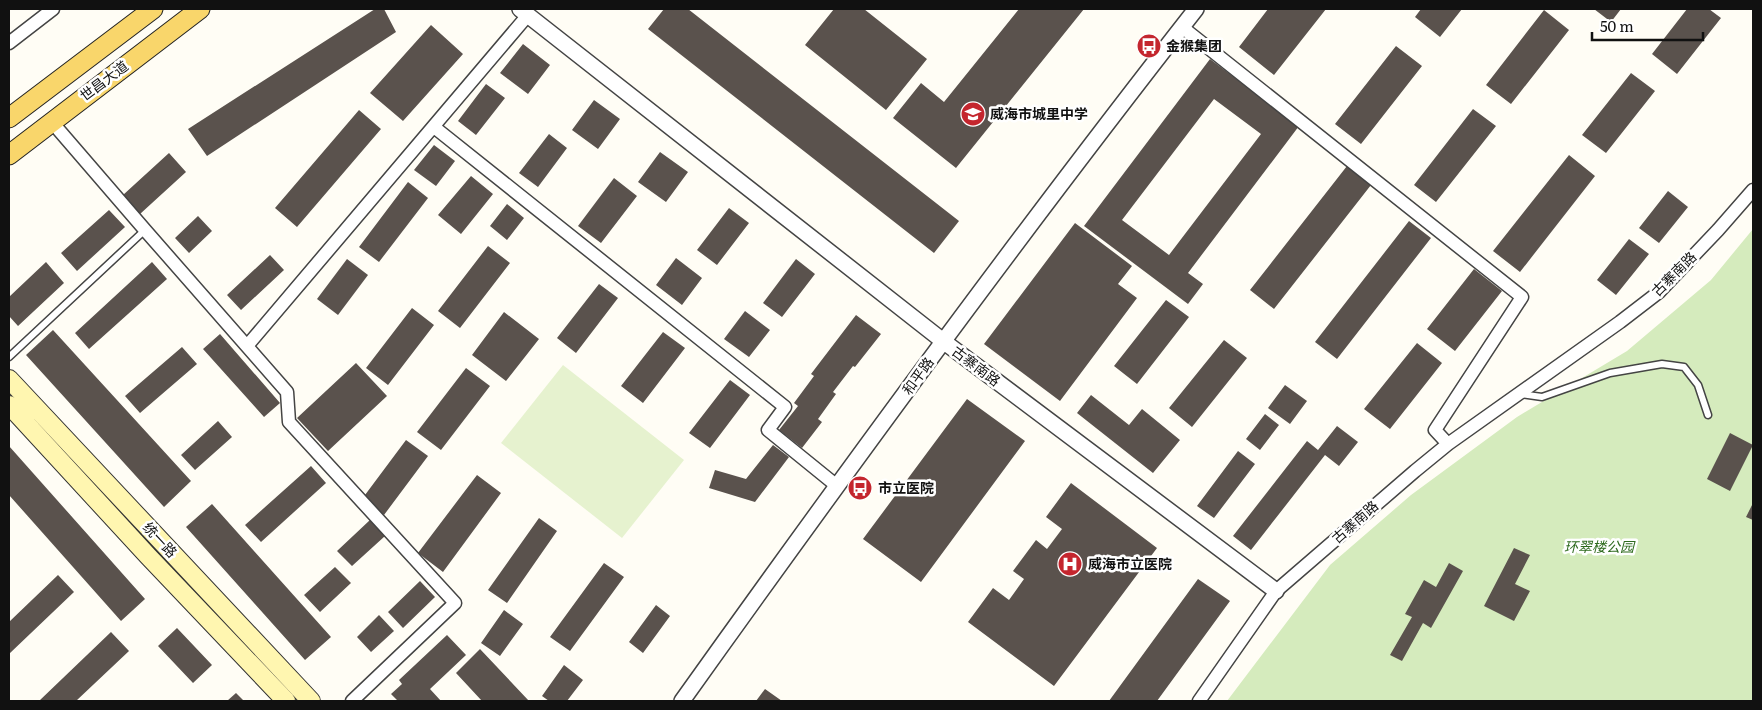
<svg xmlns="http://www.w3.org/2000/svg" width="1762" height="710" viewBox="0 0 1762 710" font-family="Literata,'Noto Sans SC',serif">
	<rect width="100%" height="100%" fill="#fffdf5"/>
	<!-- green -->
	<path fill="#d5ebbd" d="M1753,229V701H1227L1330,565L1411,495L1517,417L1627,351L1711,280Z"/>
	<!-- pitch -->
	<path fill="#e6f2cf" d="M563,365L684,460L622,538L501,443Z"/>
	<!-- building -->
	<path fill="#5a524d" fill-rule="evenodd" d="M375,9H384L396,32L207,156L188,129Z
		M664,9H688L959,221L934,253L648,29Z
		M834,9H864L927,59L886,110L805,45Z
		M1019,9H1084L956,168L893,118L921,83L944,102Z
		M1268,9H1326L1274,75L1239,47Z
		M1421,9H1462L1440,37L1415,17Z
		M1594,9H1621L1611,22Z
		M1687,9H1709L1721,18L1677,74L1652,54Z
		M1544,10L1569,30L1511,104L1486,85Z
		M431,25L463,54L403,121L370,93Z
		M523,44L550,65L528,94L500,73Z
		M1396,46L1422,66L1361,144L1335,124Z
		M1210,59L1299,126L1188,273L1203,284L1188,304L1084,226ZM1214,99L1261,134L1169,255L1122,220Z
		M1631,73L1655,91L1606,153L1582,135Z
		M486,84L505,98L476,135L458,121Z
		M594,100L620,119L598,149L572,130Z
		M1473,109L1496,126L1436,202L1414,185Z
		M359,110L381,129L297,227L275,208Z
		M549,134L567,148L538,187L519,173Z
		M434,145L455,161L436,186L414,170Z
		M660,152L688,172L666,202L638,182Z
		M169,153L186,172L140,214L123,195Z
		M1569,155L1595,176L1520,272L1493,251Z
		M1347,166L1371,185L1274,309L1250,290Z
		M471,176L493,194L461,234L438,215Z
		M614,178L637,196L601,243L578,226Z
		M408,182L428,198L379,262L359,247Z
		M1668,191L1688,207L1659,243L1639,228Z
		M507,204L524,218L507,240L490,226Z
		M729,208L749,223L717,265L697,250Z
		M109,210L125,227L77,271L61,253Z
		M198,216L212,231L189,253L175,238Z
		M1409,221L1431,238L1337,359L1315,342Z
		M1075,223L1132,266L1118,284L1137,298L1060,401L984,344Z
		M1629,239L1649,254L1616,295L1597,280Z
		M488,246L510,263L460,328L438,311Z
		M270,255L284,270L241,310L227,295Z
		M676,258L702,278L682,305L656,285Z
		M347,259L368,275L338,315L317,299Z
		M796,259L815,274L782,317L763,303Z
		M46,262L64,283L18,326L9,316V297Z
		M152,262L167,279L89,349L75,333Z
		M1474,269L1502,291L1455,351L1427,329Z
		M599,284L618,298L576,353L557,338Z
		M1166,300L1189,317L1137,384L1114,366Z
		M412,308L434,325L388,385L366,368Z
		M745,311L770,330L749,357L724,339Z
		M504,312L539,339L506,381L472,355Z
		M856,315L881,334L855,367L853,366L833,392L836,394L818,419L822,422L802,448L779,430L798,406L794,403L814,376L811,374Z
		M53,330L191,481L164,507L26,355Z
		M663,332L685,348L643,403L621,386Z
		M220,334L280,403L264,417L203,349Z
		M1224,340L1247,358L1192,427L1169,408Z
		M1417,343L1442,363L1390,429L1364,409Z
		M182,347L197,364L140,413L125,396Z
		M356,363L387,396L328,451L297,418Z
		M466,368L490,386L441,450L417,432Z
		M730,380L750,395L710,448L689,433Z
		M1285,385L1307,401L1290,424L1268,408Z
		M1091,395L1129,425L1142,409L1180,440L1153,473L1077,413Z
		M967,399L1025,441L921,582L863,539Z
		M1265,414L1279,425L1260,450L1246,439Z
		M218,421L232,437L195,470L181,455Z
		M1337,426L1358,442L1339,466L1325,455L1251,550L1233,536L1307,441L1318,450Z
		M1730,433L1753,445L1730,491L1707,479Z
		M406,440L428,456L384,515L362,499Z
		M773,445L789,457L755,502L709,488L715,470L746,479Z
		M9,446L145,599L121,621L9,495Z
		M1238,451L1255,464L1214,518L1197,506Z
		M311,466L326,483L261,542L245,525Z
		M477,475L501,493L443,572L418,553Z
		M1071,483L1157,548L1054,686L968,622L993,588L1009,600L1024,579L1013,571L1036,540L1047,549L1062,529L1046,517Z
		M1753,503V520L1746,517Z
		M212,504L331,637L305,660L186,527Z
		M539,518L557,531L507,603L488,590Z
		M370,520L385,536L352,566L337,551Z
		M1514,548L1530,555L1515,584L1530,591L1514,621L1484,606Z
		M604,563L624,577L570,651L550,637Z
		M1449,563L1463,571L1431,628L1423,623L1402,661L1390,655L1412,617L1405,614L1424,580L1436,587Z
		M335,567L351,583L320,612L304,595Z
		M58,575L74,592L9,654V622Z
		M1198,579L1230,601L1157,701H1109Z
		M420,581L435,597L403,628L388,612Z
		M656,605L670,616L643,653L629,642Z
		M504,610L523,624L500,656L481,643Z
		M379,615L394,631L371,652L357,637Z
		M177,628L212,665L193,683L158,646Z
		M111,632L129,651L76,701H39Z
		M447,635L466,655L430,689L441,701H398L391,694L402,684L399,680Z
		M480,649L529,701H482L456,673Z
		M564,665L583,680L567,701H549L542,696Z
		M765,689L782,701H756Z
		M236,693L244,701H227Z"/>
	<g fill="none" stroke-linecap="round" stroke-linejoin="round">
		<defs>
			<path id="service" d="M9,357L145,230
				M1520,394L1542,397L1610,373L1662,364L1684,367L1698,385L1708,415"/>
			<path id="minor" d="M1182,27L1522,297L1435,430L1448,444
				M9,43L53,9
				M51,121L145,230L287,392L289,422L455,603L352,701
				M434,127L785,407L768,430L837,486
				M247,346L528,15
				M1199,701L1276,591L1415,471L1448,444L1620,322L1659,292L1718,230L1753,190"/>
			<path id="tertiary" d="M520,9L943,341L1276,591
				M682,701C849,467 1019,235 1196,9"/>
			<path id="secondary" d="M9,379L311,701
				M9,405L148,556L286,701"/>
			<path id="primary" d="M9,118L153,9
				M9,155L200,9"/>
		</defs>
		<!-- service casing -->
		<use href="#service" stroke="#444" stroke-width="9"/>
		<!-- minor casing -->
		<use href="#minor" stroke="#444" stroke-width="15"/>
		<!-- tertiary casing -->
		<use href="#tertiary" stroke="#444" stroke-width="18"/>
		<!-- secondary casing -->
		<use href="#secondary" stroke="#333" stroke-width="20"/>
		<!-- primary casing -->
		<use href="#primary" stroke="#222" stroke-width="21"/>
		<!-- service -->
		<use href="#service" stroke="#fff" stroke-width="6"/>
		<!-- minor -->
		<use href="#minor" stroke="#fff" stroke-width="12"/>
		<!-- tertiary -->
		<use href="#tertiary" stroke="#fff" stroke-width="15"/>
		<!-- secondary -->
		<use href="#secondary" stroke="#fff6b0" stroke-width="18"/>
		<!-- primary -->
		<use href="#primary" stroke="#f9d66b" stroke-width="19"/>
	</g>
	<!-- icons -->
	<defs>
		<symbol id="bus-disc" viewBox="-11 -11 22 22"><circle r="9.5" fill="#c4262e" stroke="#fff"/><path d="M-5-6H5V4H4V6H2V4H-2V6H-4V4H-5ZM-3.5-4V0h7V-4ZM-3.5 1.2v1.5H-2V1.2ZM2 1.2v1.5H3.5V1.2Z" fill="#fff"/></symbol>
		<symbol id="school-disc" viewBox="-11 -11 22 22"><circle r="9.5" fill="#c4262e" stroke="#fff"/><path d="M0-5L7-2L0 1L-7-2ZM-4 1L0 2.5L4 1V4Q0 6-4 4Z" fill="#fff"/></symbol>
		<symbol id="hospital-disc" viewBox="-11 -11 22 22"><circle r="9.5" fill="#c4262e" stroke="#fff"/><path d="M-5-5h3v3.5h4V-5h3V5h-3V1.5h-4V5h-3Z" fill="#fff"/></symbol>
	</defs>
	<g fill-rule="evenodd">
		<use href="#bus-disc" x="1135" y="32" width="28" height="28"/>
		<use href="#school-disc" x="959" y="100" width="28" height="28"/>
		<use href="#bus-disc" x="846" y="474" width="28" height="28"/>
		<use href="#hospital-disc" x="1056" y="550" width="28" height="28"/>
	</g>
	<g text-anchor="middle" stroke-width="5" stroke-linejoin="round" paint-order="stroke">
		<!-- poi labels -->
		<g font-size="14" font-weight="bold" fill="#111" stroke="#fff" text-anchor="start">
			<text x="1166" y="51">金猴集团</text>
			<text x="990" y="119">威海市城里中学</text>
			<text x="878" y="493">市立医院</text>
			<text x="1088" y="569">威海市立医院</text>
		</g>
		<!-- street labels -->
		<g font-size="14" fill="#111" stroke="#fff">
			<text transform="translate(104 81) rotate(-37)" y="5">世昌大道</text>
			<text transform="translate(1674 274) rotate(-45)" y="5">古寨南路</text>
			<text transform="translate(976 366) rotate(37)" y="5">古寨南路</text>
			<text transform="translate(918 376) rotate(-54)" y="5">和平路</text>
			<text transform="translate(1355 522) rotate(-41)" y="5">古寨南路</text>
			<text transform="translate(160 540) rotate(47)" y="5">统一路</text>
		</g>
		<!-- park labels -->
		<g font-size="14" font-style="italic" fill="#2f6b1f" stroke="#fff">
			<text x="1599" y="552">环翠楼公园</text>
		</g>
	</g>
	<!-- border -->
	<rect width="1762" height="710" fill="none" stroke="#111111" stroke-width="20"/>
	<!-- scale -->
	<path d="M1592 32v8h111v-8" fill="none" stroke="#111111" stroke-width="2.5"/>
	<text x="1600" y="32" font-size="15" fill="#111111" stroke="#ffffff" stroke-width="4" paint-order="stroke">50 m</text>
</svg>
